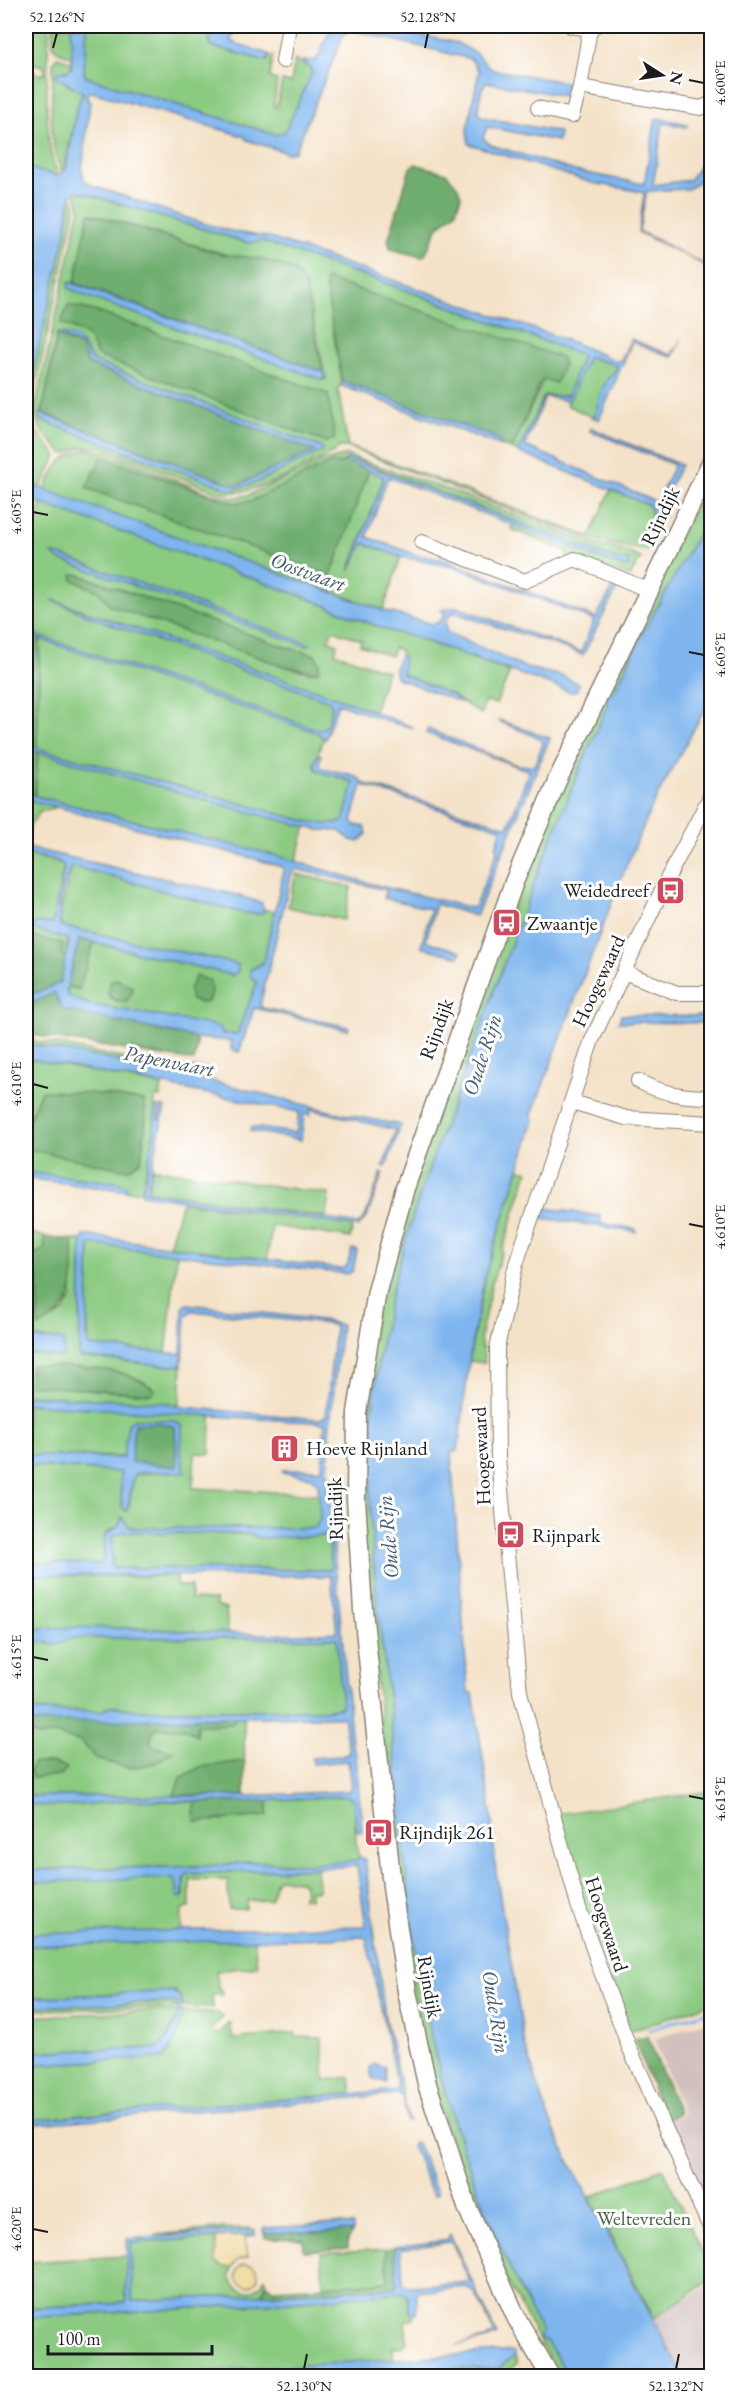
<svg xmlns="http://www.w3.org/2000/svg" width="737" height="2402" viewBox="0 0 737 2402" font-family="'EB Garamond',serif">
	<rect width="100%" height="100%" fill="#fff"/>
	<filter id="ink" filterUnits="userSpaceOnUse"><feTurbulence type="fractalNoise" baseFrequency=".0167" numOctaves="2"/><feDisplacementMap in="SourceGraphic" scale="12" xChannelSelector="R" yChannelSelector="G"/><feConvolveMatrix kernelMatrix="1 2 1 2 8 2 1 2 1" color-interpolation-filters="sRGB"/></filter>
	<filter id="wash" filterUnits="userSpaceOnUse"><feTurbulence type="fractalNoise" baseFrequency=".008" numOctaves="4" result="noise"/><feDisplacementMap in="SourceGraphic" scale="24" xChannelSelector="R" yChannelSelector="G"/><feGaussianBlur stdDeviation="1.35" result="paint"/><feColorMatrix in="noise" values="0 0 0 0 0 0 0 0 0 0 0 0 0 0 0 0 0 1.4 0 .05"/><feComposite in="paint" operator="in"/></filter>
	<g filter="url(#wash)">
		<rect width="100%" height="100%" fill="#f4e2c8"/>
		<!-- industrial -->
		<path fill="#d1c0bd" d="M711,2020V2213L687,2162L664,2123L683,2114L654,2039Z
			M711,2284V2376H670L646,2323Z"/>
		<!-- green -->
		<path fill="#8bca81" stroke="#54734e" stroke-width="1.5" fill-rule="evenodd" d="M26,26H49C49,65 40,142 59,176H57L26,167V70L42,75L45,72L43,66L26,62Z
			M53,26H71L72,57C49,50 53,48 53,26Z
			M87,26H205L210,32V46L267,61L268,55L273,56L270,78L277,80L274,106L277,107L282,81L291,83L295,60L310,68L312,73L285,132L276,135L86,77L84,72Z
			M57,57L72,62L70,70L59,71L67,85L79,88L83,92L77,108L63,173C45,142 53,98 53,63Z
			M78,191L248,243L262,241L408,291L579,354L582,357L567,396H544L518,452L512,449L544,379L327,279L325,283L342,381L338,390L348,446L590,537L611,490L649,505L652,509L651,516L659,503L669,505L647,551L589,540L347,447H339L335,452C303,467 249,501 215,491L101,447H82L65,454L61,452L42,431L34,414L80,207L75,192ZM89,213L234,257L263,259L305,284L326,379L323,380L83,294L69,282L75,283ZM68,305L94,311L328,394L325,442L98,356L87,335L61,323ZM57,333L80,341L92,361L322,448V451L255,483L232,490L57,425L40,413H42Z
			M71,195L75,204L74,215L29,415L33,427L57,456L40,489L26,483V402L65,237Z
			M591,357L618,366L614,375L606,381L594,418L566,405L586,359Z
			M88,449L106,452L209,493L233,498L249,495L324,461L347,455L454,492L588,543L625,551L641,558L630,576L566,557L568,552L511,529L513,524L620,566H627L628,560L622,561L596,552L356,460L347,459L339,464L332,462L251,501L233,503L102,457L330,576L369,470L382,475L384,479L349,570L363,543L401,557L383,610L45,490C54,467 63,454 88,449Z
			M711,471V511L632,654L579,769L441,1138L392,1289L381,1345L370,1443L373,1552L410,1902L428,2023L454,2125L482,2202L524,2298L569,2376H558L491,2251L437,2101L402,1943L358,1493L362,1410L380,1280L467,1026L559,786Z
			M41,503L305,597L389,631L411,636L510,672L496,704L485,701L481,714L452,695L402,674L400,650L394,648L391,656L360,645L361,640L333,630L328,640L337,644L335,653L387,671L374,711L53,600L99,620L330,701L332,707L327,726L320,730L31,633L26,624V633V549ZM77,574L282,646L315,655L312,673L283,666L111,606L99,592Z
			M40,638L318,733L323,739L314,765L318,771L354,782L346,818L343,822L326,824L305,821L37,748Z
			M38,752L306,826L296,862L35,796Z
			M26,799L57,807L40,812L30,825L27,854L64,865L53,922L51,924L38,922L35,930L67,939L66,958L62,953L63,943L26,945Z
			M72,866L236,911L259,914L264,909L275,912L263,963L250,970L257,983L237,1034H222L220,1030L88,1004L68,996L67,987L79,989L94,943L232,975L238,971L237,965L233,963L61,926L60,915Z
			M296,874L351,887L344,920L288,907Z
			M27,1037L40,1043L45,1042L146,1063L207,1069L201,1077L27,1044Z
			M26,1058L162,1086L160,1097H155L154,1134L142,1191H128L126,1186L121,1183L26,1172V1149L129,1169L141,1160C143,1138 148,1124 144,1101L90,1093L41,1091L26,1126Z
			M152,1168L329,1194L326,1217L147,1191Z
			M519,1169L528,1171L492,1283L480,1338L485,1363L469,1361L485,1276Z
			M182,1202L347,1224L353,1226L350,1238L272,1226L267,1260L169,1246Z
			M26,1231L44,1237L45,1248L26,1261Z
			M73,1240H82L79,1357L171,1366L182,1363L180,1405L26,1395V1353L61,1357L57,1340L26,1337L30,1291L26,1287V1275L38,1277V1326L64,1312L72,1297Z
			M90,1244L177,1254L166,1353L89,1346L87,1310Z
			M26,1404L211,1415L210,1454L195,1453L193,1488L320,1494V1518L316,1528H136L128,1526L122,1518L118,1527L107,1532L104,1559L100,1564H26V1465L120,1472L122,1507L129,1506L134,1475L158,1472L124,1457L26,1455Z
			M123,1532L253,1534L257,1538L325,1536L330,1547L331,1570L116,1568L112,1565V1539L113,1536Z
			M26,1575L140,1577L177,1575V1586H191V1599L216,1600V1606L226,1609L228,1634L141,1628L26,1629Z
			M73,1638H338L342,1708L322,1710H135L108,1707L102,1711H26V1639L55,1644Z
			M236,1717H244L245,1796H26V1731L38,1737L55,1734L82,1742L96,1759L129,1768L155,1763L172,1751L155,1748L150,1742L152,1733L156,1728L186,1729L197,1736L196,1725L231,1724Z
			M711,1791V2003L631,2031L579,1901L556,1814Z
			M347,1796L353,1799C357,1819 353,1839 359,1858L355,1861L309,1864L251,1862L208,1866L26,1870V1805L66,1806L128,1800L196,1802L194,1812L197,1822L266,1816L268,1800Z
			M317,1868L318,1891H310V1899L302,1898L306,1890L302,1882L281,1878L276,1881L270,1900L247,1901L246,1909H229L228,1880H190V1908L182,1909L181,1932L26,1934V1881L169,1877L176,1882L178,1897L184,1896V1879L187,1874Z
			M254,1938L257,1966L216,1971L219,1990H222L223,1995H212L213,2008L183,2007L180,1997L175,1991L26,1998V1946Z
			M176,2002L178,2007L44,2010L26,2012V2007Z
			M160,2010L178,2012V2014L165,2040L157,2048L26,2052V2017Z
			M182,2012L218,2013L223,2017L211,2029L217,2035L230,2023L233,2039L295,2033L296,2037L322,2038L325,2080L350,2077L352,2094L26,2121V2065L144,2059L169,2052Z
			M663,2168L711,2271V2280L654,2318L590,2197Z
			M223,2228H250L255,2230L155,2235Z
			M216,2238V2263L223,2267H232C223,2291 256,2302 265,2277L266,2284L262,2295L132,2301L131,2243Z
			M386,2249L388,2282L323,2286L321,2253Z
			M127,2256L126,2303L26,2308V2262Z
			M402,2292L408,2296L410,2312L413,2313L414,2319L405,2321L407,2342L402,2347H393L394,2360L144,2376H26V2318L277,2303Z
			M515,2356L517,2363L508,2372L495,2376H337L423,2370L499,2368Z"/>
		<!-- forest -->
		<path fill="#70ae6f" stroke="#466546" stroke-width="1.5" d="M415,164L446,173L458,187L461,197L455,213L438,227L425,255L421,257L391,249L388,241L410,168Z
			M89,213L221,254L263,259L294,270L305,284L323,372L75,283Z
			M326,279L561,357L564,363L556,383L544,379L540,383L512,449L499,445L501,441L496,438L342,381L325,283Z
			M68,305L94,311L328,394L335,439L325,442L98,356L87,335L61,323Z
			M57,336L81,346L88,364L315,451L236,486L42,413Z
			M102,457L233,503L251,501L332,462L339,464L346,461L369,470L331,576L86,488Z
			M77,574L282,646L315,655L320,663L318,672L283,666L111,606L99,592L73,580L72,575Z
			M29,636L40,638L37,748L26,742Z
			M26,749L38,752L35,796L26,791Z
			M35,937L63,943L62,953L66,958L60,983L36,993L26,992V945Z
			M79,939L94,943L79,989L67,987Z
			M196,976L210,981L211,993L208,1002L200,1003L191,1000L189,990Z
			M117,979L134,988L127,1001C118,1002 113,1001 108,994L111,980Z
			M55,992L60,1006L64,1010L195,1038L197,1045L194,1061L26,1034V1002L33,1003Z
			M41,1091L90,1093L144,1101C148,1123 143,1139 141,1160L129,1169H122L26,1149V1126Z
			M44,1237L73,1240C72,1280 81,1308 38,1327V1278L26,1275V1261L45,1248Z
			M31,1365C67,1367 127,1364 155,1390L151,1394L29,1385Z
			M162,1423L175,1427L177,1467L131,1463L134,1424Z
			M236,1717L232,1724L197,1725V1736L186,1729L156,1728L152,1733L150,1742L155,1747L173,1751L155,1763L129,1768L96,1759L82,1742L55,1734L38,1737L26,1731V1723Z
			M244,1761L245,1796L174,1795L180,1778L200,1767Z
			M34,1763H51L67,1768L61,1775L33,1778L29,1771Z
			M268,1800L267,1816L196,1822L194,1812L196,1802Z
			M647,2036L679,2113L665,2121L634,2039Z
			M353,2231L348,2239V2248L304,2251L303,2239L265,2238L264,2233Z
			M395,2247L397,2284L395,2288L262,2295L266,2284L273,2289L388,2282L386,2249Z"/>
		<!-- sand -->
		<path fill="#eeda9e" stroke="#857b5d" stroke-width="1.5" d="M255,2235L245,2238L248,2257L238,2260L232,2267H223L216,2263V2238Z
			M236 2275a11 11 0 1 1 22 0a11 11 0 1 1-22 0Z"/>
		<!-- water -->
		<path fill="#7eb5ee" stroke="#4d6885" stroke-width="1.5" fill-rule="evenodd" d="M71,26H87L84,72L86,77L276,135L285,132L312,73L310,68L302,61H314L319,56L331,26H378L457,43L474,52L493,70L567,82L564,96L486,82L481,91L478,112L482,117L559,132L558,141L487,127L483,138L491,145L575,171L644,184L656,118L688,124L687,127L663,123L653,185L689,180L701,164L710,158L711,166L696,184L688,189L647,191L639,231L711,268L638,232L644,195L642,192L592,183L469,144L467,131L479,71L471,59L352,30L344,34L341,41L295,151L287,153L247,140L243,136L92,92H88L86,97L90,102L82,169L84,180L91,185L199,222L234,232L267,237L309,251L572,342L616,361L621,360L631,339L671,355L682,339L672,357L632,342L599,420L594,417C597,405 601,391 607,380C610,373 615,375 618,366L588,357L569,401L545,397L525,446L659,503L653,517L649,505L518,452L544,396H567L582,357L579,354L408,291L262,241L249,243L78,191L71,195L65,237L26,402V167L57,176L66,169L77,108L83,92L56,77L58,71L66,72L72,68Z
			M205,26H234L231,42L269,54L268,61L210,46V32Z
			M69,282L323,372L326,376L323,380L88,297L68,288Z
			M56,333C85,337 80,342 92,361L323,448L322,451L255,483L232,490L43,421L39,418L40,413L236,486L315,451L88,364L81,346Z
			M342,381L496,438L501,441L499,445L350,389L342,386Z
			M591,428L681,465L669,488L666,491L663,489L674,465L590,431Z
			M347,458L617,560H629L627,567L620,566L388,477L367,537L417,555L445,560L596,618L614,586L617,583L619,585L583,655C540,638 497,628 453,612L446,620V632L527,668L563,676L579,684L576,691L571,692L411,636L389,631L305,597L26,498V483L388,612L432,624L439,622L445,613L441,610L457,607L581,652L594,620L458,568L401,557L364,543L350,571L384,477L346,461Z
			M711,511V698L654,802L619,883L532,1114L534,1120L523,1156L485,1276L471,1347L458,1451L451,1453L468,1693H473L491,1812L496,1873L525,2045L548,2116L567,2157L683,2376H569L546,2341H542L540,2337L542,2333C491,2235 451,2132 428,2023C408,1923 401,1820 391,1719C382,1640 370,1561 370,1482C369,1425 376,1368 387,1313C404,1229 439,1142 468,1062C512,942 555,822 608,705L605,702L609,694H613L645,629Z
			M52,554H57L310,644L306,646L58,559Z
			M52,600L341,699L415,728L392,723L338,703L325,740L318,733L303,728L31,636L28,641L26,716V623L31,633L320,730L327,726L332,707L330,701L99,620Z
			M404,657L402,674L452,695L462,703L397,678C392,672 396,662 400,657Z
			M499,720L550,738L476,916L436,904L426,941L461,952L459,957L421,947L431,909L384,898L386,890L296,869L292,872L260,1005L263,1008L349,1027L348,1030L254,1008L239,1052L231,1050V1041L196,1038L64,1010L60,1006L55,992L33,1003L26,1002V992L36,993L60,983L69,942L67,939L35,930V922L51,924L53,922L64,867L59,861L27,854L28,848L237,895L262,903L264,912L259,914L243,913L76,867L71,866C65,881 56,911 61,926L233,963L238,965V971L232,975L79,939L66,991L68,996L88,1004L206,1024L220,1027L222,1034H237L257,983L251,977L250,970L263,963L284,870L282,867L252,858L26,799V791L35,796L278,856L372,884L472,908L475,906L497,852L496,847L502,829L362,785L352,821L355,825L365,827L367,834L359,842L351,840L339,831L319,830L233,808L28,749L26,753V742L37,748L305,821L326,824L343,822L354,782L318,771L314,765L318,754L321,755L319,766C332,775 354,769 363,783L508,827L529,771L426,733L428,729L517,765L534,766L543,744L541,739L498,721Z
			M621,1015L711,1016V1023L619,1022Z
			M26,1044L181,1073L334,1112L401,1125L386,1167L383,1166L396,1130L311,1109L310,1115L304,1114L301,1140L250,1131L252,1127L296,1133L299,1112L26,1058Z
			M161,1106L165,1107L147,1191L359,1224L365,1217L381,1173H383L367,1217L358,1227L142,1194L154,1134L155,1107H158V1119L160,1120Z
			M26,1172L121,1183L126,1186L128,1191L31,1179L26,1178Z
			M538,1207L600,1216V1223L636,1229V1232L534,1217Z
			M92,1236L341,1269L347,1266L352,1249L357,1250L353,1271L348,1274L90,1244L87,1338L89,1346L181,1354L183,1308L187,1304L323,1320L341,1325L329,1433L328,1484L352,1744L356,1755L362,1832H357L353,1799L347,1796L244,1802L128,1800L66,1806L26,1805V1796H245L348,1791L352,1786L348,1761L313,1764L312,1758L342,1756L349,1753L343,1717H236L26,1723V1711H102L111,1706L135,1710H322L342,1707L337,1638H73L55,1644L26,1639V1629C129,1622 234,1640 337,1632L331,1576L26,1575V1564L30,1563L100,1564L104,1559L105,1535L118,1527L122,1517L128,1526L133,1528H315L320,1518L318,1484L311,1477L282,1472V1470L322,1469L325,1423L26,1404V1395L29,1396L162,1402L182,1407L319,1419L326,1416L335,1327L330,1324L192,1311L186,1316L184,1351L181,1365L171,1366L79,1357L82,1240L84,1236ZM123,1532L252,1534L257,1538L324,1536L330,1547L331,1570L116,1568L112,1565V1539L113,1536Z
			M26,1336L42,1340L60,1339L64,1344V1355L61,1357L26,1353Z
			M134,1419L171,1420L182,1425L181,1452L185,1472H142L134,1474L127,1511L122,1507L120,1472L26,1465V1455L123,1458L128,1424ZM162,1423L175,1427L177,1467L131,1462L134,1424Z
			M360,1857L365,1859L385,2017L409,2122H407L403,2098L399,2094L26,2125V2121L72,2116L398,2090L366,1937L26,1946V1934L366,1926L357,1866L187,1874L184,1879L182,1898L178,1897L176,1882L173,1878L32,1882L26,1881V1870L208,1866L251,1862L309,1864L355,1861Z
			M172,1991L180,1997C184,2014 177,2046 163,2058L26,2065V2052L157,2048C169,2041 182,2015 176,2002L26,2007V1998Z
			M374,2064L385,2067L386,2083L372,2078L370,2068Z
			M414,2142L417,2143L438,2194L433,2196L412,2145Z
			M336,2224L353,2225V2231L264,2233V2228Z
			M255,2230V2235L131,2243L132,2301L395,2288L397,2284L395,2247L448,2240L450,2234L497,2335L485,2340L457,2345L485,2339L494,2333L476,2294L466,2287L417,2292L416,2313H410L408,2296L402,2292L277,2303L26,2318V2308L126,2303L127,2239ZM452,2242L470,2282L410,2286L403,2284L401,2249Z
			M513,2351L515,2356L499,2368L423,2370L337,2376H144Z"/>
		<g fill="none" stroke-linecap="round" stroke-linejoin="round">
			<!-- stream -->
			<path stroke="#7eb5ee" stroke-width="3" d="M649,2030L712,2010"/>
		</g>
	</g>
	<g filter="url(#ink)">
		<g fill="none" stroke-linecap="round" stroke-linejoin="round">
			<defs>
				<path id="minor" d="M571,26L590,29
					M283,61L289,26
					M580,87L590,29L595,26
					M538,108L572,116L580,87L701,108L712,103
					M422,542L525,581L575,559L648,590
					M712,793L666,881L592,1040L516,1264L497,1348L498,1458L520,1692L578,1905L599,1966L629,2047L712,2232
					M624,972L677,993H712
					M638,1081C662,1094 685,1097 712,1097
					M572,1102L626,1118L712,1123"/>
				<path id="major" d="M550,2376L517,2319L467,2207L427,2084L407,1992L392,1887L363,1610L356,1499L357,1412L377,1291L405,1188L514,882L557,781L712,461"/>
			</defs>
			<!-- minor casing -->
			<use href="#minor" stroke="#887f72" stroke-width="16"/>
			<!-- major casing -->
			<use href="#major" stroke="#887f72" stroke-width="21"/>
			<!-- minor -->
			<use href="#minor" stroke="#fff" stroke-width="14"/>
			<!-- major -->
			<use href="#major" stroke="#fff" stroke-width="18"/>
		</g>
	</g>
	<!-- ticks -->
	<path fill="none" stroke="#1c1c1c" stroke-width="2" d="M53,48L57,33M425,48L428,33M689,80L704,83M33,512L48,515M689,652L704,655M33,1084L48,1088M689,1224L704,1227M33,1657L48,1660M689,1796L704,1799M33,2229L48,2232M304,2369L307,2354M676,2369L679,2354"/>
	<!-- icons -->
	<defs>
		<symbol id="bus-square" viewBox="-11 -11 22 22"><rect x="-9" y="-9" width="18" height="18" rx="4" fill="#d1495b" stroke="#fff"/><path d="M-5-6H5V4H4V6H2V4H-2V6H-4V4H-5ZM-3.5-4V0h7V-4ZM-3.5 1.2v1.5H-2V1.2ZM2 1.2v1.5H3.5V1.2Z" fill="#fff"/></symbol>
		<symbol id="building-square" viewBox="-11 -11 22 22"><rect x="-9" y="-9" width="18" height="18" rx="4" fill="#d1495b" stroke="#fff"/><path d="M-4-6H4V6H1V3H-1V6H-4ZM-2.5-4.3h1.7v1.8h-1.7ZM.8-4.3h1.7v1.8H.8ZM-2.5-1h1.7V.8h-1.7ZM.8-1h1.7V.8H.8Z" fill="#fff"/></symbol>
	</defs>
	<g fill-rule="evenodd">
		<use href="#bus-square" x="654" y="874" width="33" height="33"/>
		<use href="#bus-square" x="490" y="906" width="33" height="33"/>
		<use href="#building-square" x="268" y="1432" width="33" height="33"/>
		<use href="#bus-square" x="494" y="1518" width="33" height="33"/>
		<use href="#bus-square" x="362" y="1816" width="33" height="33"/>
	</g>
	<g text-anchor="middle" stroke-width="6" stroke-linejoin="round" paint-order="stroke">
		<!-- street labels -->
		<g font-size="20" fill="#1c1c1c" stroke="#fff">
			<text transform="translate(660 516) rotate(-64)" y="7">Rijndijk</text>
			<text transform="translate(598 981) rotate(-65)" y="7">Hoogewaard</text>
			<text transform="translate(436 1029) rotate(-70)" y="7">Rijndijk</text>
			<text transform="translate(481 1456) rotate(-93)" y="7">Hoogewaard</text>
			<text transform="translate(335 1509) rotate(-92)" y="7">Rijndijk</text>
			<text transform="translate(607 1924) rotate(72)" y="7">Hoogewaard</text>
			<text transform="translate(430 1987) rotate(80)" y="7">Rijndijk</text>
		</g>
		<!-- poi labels -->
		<g font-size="20" fill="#1c1c1c" stroke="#fff" text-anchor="start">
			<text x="649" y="897" text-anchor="end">Weidedreef</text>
			<text x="527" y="930">Zwaantje</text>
			<text x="306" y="1455">Hoeve Rijnland</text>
			<text x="532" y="1542">Rijnpark</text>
			<text x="399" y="1839">Rijndijk 261</text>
		</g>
		<!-- park labels -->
		<g font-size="20" fill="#486244" stroke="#fff">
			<text x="644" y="2225">Weltevreden</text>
		</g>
		<!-- water labels -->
		<g font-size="21" font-style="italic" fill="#435970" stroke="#fff">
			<text transform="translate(308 572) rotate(20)" y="7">Oostvaart</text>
			<text transform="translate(482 1055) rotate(-72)" y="7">Oude Rijn</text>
			<text transform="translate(169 1061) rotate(11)" y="7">Papenvaart</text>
			<text transform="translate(388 1537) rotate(-95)" y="7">Oude Rijn</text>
			<text transform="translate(496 2012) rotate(81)" y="7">Oude Rijn</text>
		</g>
	</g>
	<!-- margin -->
	<rect width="737" height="2402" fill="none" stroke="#fff" stroke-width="66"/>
	<!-- north arrow -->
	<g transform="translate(662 75) rotate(102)" stroke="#ffffff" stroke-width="4.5" paint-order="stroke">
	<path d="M0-4.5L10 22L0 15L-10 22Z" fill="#1c1c1c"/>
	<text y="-9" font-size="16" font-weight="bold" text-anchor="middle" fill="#1c1c1c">N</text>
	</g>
	<!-- scale -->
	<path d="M48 2345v9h164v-9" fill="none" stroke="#1c1c1c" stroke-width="3"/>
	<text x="57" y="2345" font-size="18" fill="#1c1c1c" stroke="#ffffff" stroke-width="4.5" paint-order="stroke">100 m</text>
	<rect x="33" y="33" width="671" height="2336" fill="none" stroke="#1c1c1c" stroke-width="2"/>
	<g font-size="15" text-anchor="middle" fill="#1c1c1c">
		<text x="57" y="22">52.126°N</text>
		<text x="428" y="22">52.128°N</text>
		<text transform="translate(720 83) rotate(-90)" y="5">4.600°E</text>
		<text transform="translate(16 512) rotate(-90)" y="5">4.605°E</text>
		<text transform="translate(720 655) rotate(-90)" y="5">4.605°E</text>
		<text transform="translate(16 1084) rotate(-90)" y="5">4.610°E</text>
		<text transform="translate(720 1227) rotate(-90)" y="5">4.610°E</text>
		<text transform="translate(16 1657) rotate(-90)" y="5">4.615°E</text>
		<text transform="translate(720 1799) rotate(-90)" y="5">4.615°E</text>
		<text transform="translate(16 2229) rotate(-90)" y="5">4.620°E</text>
		<text x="304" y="2391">52.130°N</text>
		<text x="676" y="2391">52.132°N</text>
	</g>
</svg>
